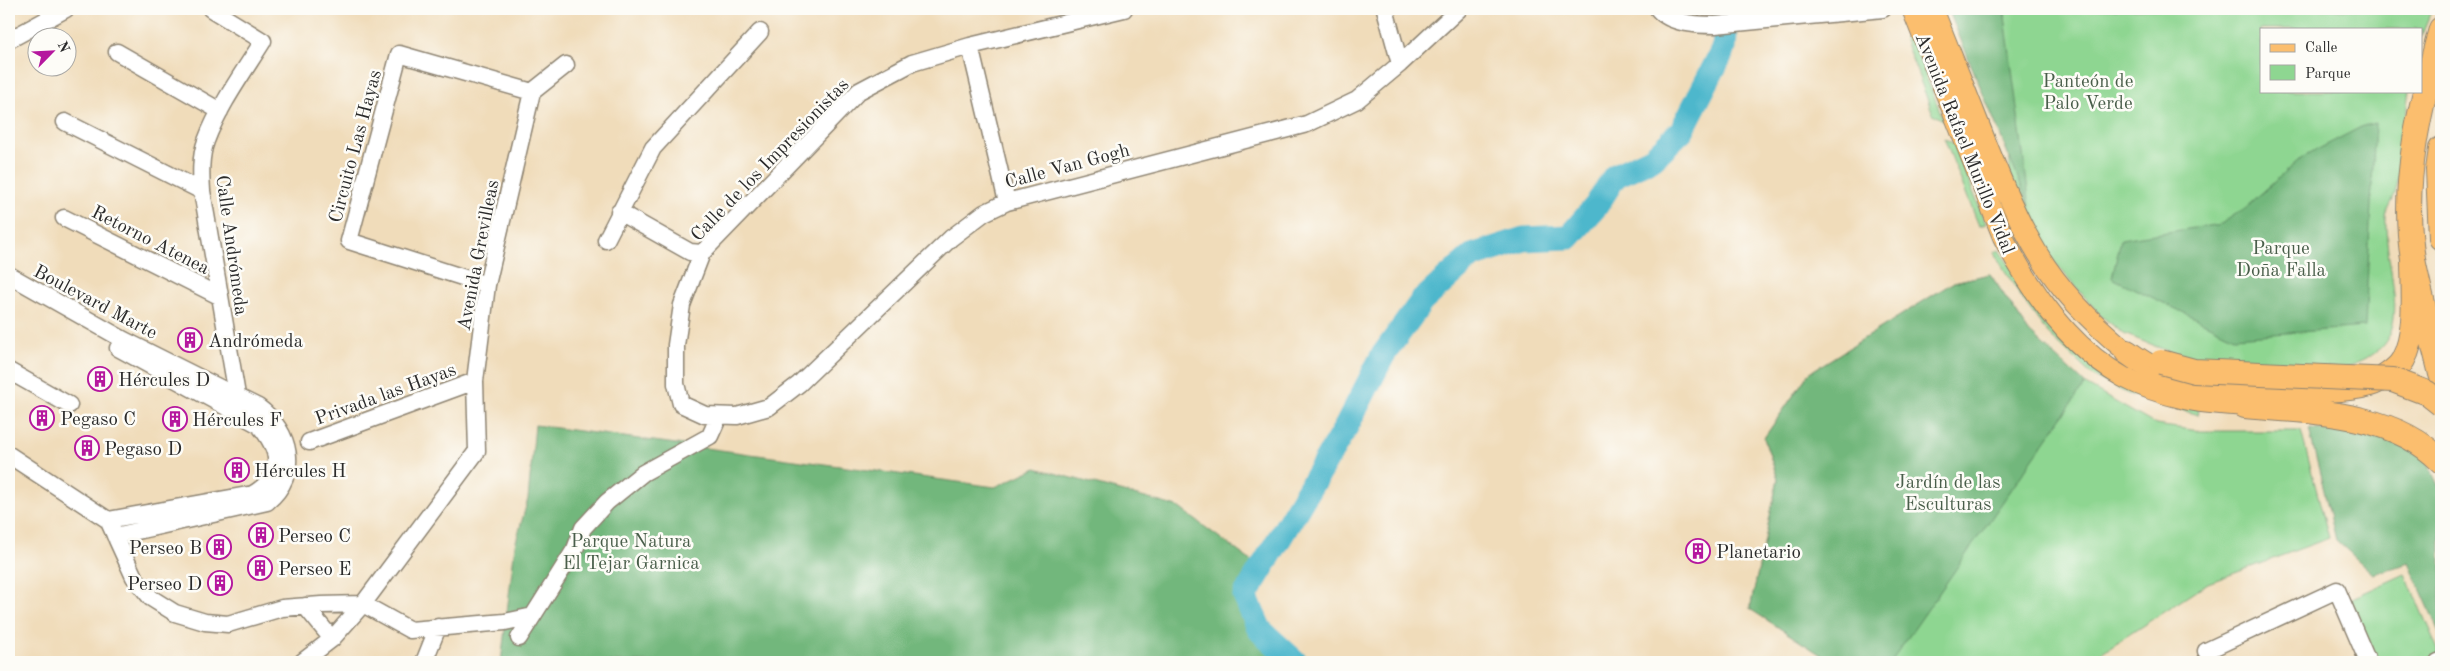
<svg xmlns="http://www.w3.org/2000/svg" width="2450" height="671" viewBox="0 0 2450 671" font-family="'Old Standard TT',serif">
	<rect width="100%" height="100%" fill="#fdfcf7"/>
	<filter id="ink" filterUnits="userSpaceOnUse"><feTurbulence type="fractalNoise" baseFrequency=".02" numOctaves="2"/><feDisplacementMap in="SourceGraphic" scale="10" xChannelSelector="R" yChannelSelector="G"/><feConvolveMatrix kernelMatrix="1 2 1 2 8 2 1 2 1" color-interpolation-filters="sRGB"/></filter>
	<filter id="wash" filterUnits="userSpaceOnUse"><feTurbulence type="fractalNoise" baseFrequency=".0096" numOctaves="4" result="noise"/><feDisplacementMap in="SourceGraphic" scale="20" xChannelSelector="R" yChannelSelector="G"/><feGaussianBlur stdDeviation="1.12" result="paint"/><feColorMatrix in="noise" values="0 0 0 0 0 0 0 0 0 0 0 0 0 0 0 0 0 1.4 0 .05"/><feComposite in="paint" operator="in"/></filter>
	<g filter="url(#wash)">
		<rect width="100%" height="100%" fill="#f0dcba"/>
		<!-- green -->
		<path fill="#8ed691" stroke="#5c805e" d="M2005,9H2432L2421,36V29H2261V91H2409C2404,125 2403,161 2395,194C2393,202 2386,210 2386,218C2384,279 2426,347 2341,368L2191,360L2124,334L2101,316L2045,251L2010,174Z
			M1908,32L1944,121L1933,114L1904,38Z
			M1944,138L1954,144L1986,224L1979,226Z
			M1999,250L2054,330L2199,410L2198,415L2128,394L2093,376L2048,334L2021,297L1994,253Z
			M1990,274L2029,332L2075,379L2156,425L2199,431H2301L2329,538L2208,583L2087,662H1832L1750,609L1778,479L1764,438L1809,373L1954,282Z
			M2405,574L2440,654L2415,662H2374L2348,600Z"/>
		<!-- forest -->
		<path fill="#72b77b" stroke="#4e7153" d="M1948,9H2004L2030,207Z
			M2375,123L2365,327L2234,337L2112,278L2121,239L2221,224L2245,208L2301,158L2363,126Z
			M1990,274L2029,332L2085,384L1891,662H1832L1750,609L1778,479L1764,438L1809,373L1954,282Z
			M535,425L995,487L1036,468L1178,507L1254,563L1258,637L1287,662H501L515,545L528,499Z
			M2309,429L2375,433L2419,446L2441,491V636L2409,563L2373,574L2336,540Z"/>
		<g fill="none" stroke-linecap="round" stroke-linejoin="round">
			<!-- river -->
			<path stroke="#4eb7cc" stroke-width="25" d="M1295,662L1260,630L1245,596L1346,427L1383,355L1422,301L1472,256L1524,239L1569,237L1596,206L1615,176L1653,158L1682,130L1724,48L1727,9"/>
		</g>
	</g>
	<g filter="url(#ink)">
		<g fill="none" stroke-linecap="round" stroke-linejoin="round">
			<defs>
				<path id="minor" d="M211,9L263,41C243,73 219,106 206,141C200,157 201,175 202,191L237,395L234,401
					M1124,9L970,46L912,63L859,91L702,253L682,305L676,345V384L681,404L705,415L737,416L769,407L799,384L951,238L984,213L1007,202L1307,124L1357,100L1400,64L1459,9
					M1385,9L1400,64
					M1658,9C1670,24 1698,25 1715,25L1883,9
					M9,40L66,9
					M970,46L1007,202
					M117,52L220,111
					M532,92L566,65
					M65,122L202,191
					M619,212L690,252L702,253
					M64,218L219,296
					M606,240L653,148L760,32
					M9,275L124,340L258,407C291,431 301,474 267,502L115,536
					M487,285L349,241L399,54L532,92
					M9,371L69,405
					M309,442L475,381
					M9,455L108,520L134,577L151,598L175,613L205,622L228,624L282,608L321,605L363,604L410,630L505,622L533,616
					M108,520L253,494C285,475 281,451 259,425L118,348
					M305,606L332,639
					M519,638L575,549L583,528L607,502L643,473L710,436L719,416
					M2206,651L2337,590L2368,662
					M302,662L332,639L363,604L477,451L475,381L487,285L532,92
					M424,662L438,627
					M2438,662L2441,661"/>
				<path id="major" d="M1912,9L2003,237C2031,291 2069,347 2123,377C2140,386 2163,394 2181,398C2201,404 2224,404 2245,406
					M1933,9C1950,52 1968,96 1985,140C2001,179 2016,218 2038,254C2061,292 2093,324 2127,352"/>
				<path id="highway" d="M2441,29C2421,103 2400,181 2413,259C2420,297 2432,336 2441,374
					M2441,149L2438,170L2441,238
					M2127,352C2145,365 2163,376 2185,381C2209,387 2235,386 2260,387C2295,388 2335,394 2370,384C2381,381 2398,369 2403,360C2418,333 2413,288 2413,258
					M2245,406C2310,412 2392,411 2441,461"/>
			</defs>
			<!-- minor casing -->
			<use href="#minor" stroke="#8e8472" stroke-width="19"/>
			<!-- major casing -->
			<use href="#major" stroke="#8e8472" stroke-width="22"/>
			<!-- highway casing -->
			<use href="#highway" stroke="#8e8472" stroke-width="26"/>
			<!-- minor -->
			<use href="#minor" stroke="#fff" stroke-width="16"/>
			<!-- major -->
			<use href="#major" stroke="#fbbe6e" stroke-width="20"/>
			<!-- highway -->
			<use href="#highway" stroke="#fbbe6e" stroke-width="24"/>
			<defs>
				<path id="highway-bridge" d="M2161,362L2194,371L2393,380L2427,393L2441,404"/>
			</defs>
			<!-- highway-bridge casing -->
			<use href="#highway-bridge" stroke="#8e8472" stroke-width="26" stroke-linecap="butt"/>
			<!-- highway-bridge -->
			<use href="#highway-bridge" stroke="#fbbe6e" stroke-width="24"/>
		</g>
	</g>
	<!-- icons -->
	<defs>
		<symbol id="building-ring" viewBox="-11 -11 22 22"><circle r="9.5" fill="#fdfcf7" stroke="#b5179e" stroke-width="1.5"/><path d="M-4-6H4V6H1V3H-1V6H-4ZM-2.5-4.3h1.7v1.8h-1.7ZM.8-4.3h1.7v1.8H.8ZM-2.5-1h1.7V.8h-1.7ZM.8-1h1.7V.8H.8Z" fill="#b5179e"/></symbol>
	</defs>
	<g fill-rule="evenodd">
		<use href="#building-ring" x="176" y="326" width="28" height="28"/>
		<use href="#building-ring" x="86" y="365" width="28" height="28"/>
		<use href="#building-ring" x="28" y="404" width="28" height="28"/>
		<use href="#building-ring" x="161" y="405" width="28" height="28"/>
		<use href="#building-ring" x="73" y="434" width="28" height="28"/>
		<use href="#building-ring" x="223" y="456" width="28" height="28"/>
		<use href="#building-ring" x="247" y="521" width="28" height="28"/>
		<use href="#building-ring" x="205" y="533" width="28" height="28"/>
		<use href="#building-ring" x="1684" y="537" width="28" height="28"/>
		<use href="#building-ring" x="246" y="554" width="28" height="28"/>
		<use href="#building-ring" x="206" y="569" width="28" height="28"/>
	</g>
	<g text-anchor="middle" stroke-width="5" stroke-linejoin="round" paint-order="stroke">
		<!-- park labels -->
		<g font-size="19" fill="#495e4a" stroke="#fdfcf7">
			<text x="2088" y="87">Panteón de<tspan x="2088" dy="22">Palo Verde</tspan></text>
			<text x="2281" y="254">Parque<tspan x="2281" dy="22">Doña Falla</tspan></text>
			<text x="1948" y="488">Jardín de las<tspan x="1948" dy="22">Esculturas</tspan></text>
			<text x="631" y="547">Parque Natura<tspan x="631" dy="22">El Tejar Garnica</tspan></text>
		</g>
		<!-- street labels -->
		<g font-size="19" fill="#2b2b2b" stroke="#fdfcf7">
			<text transform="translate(1966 143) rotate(68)" y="7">Avenida Rafael Murillo Vidal</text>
			<text transform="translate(354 146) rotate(-75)" y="7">Circuito Las Hayas</text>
			<text transform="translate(769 159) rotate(-46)" y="7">Calle de los Impresionistas</text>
			<text transform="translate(1067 165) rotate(-15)" y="7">Calle Van Gogh</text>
			<text transform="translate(151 239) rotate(27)" y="7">Retorno Atenea</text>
			<text transform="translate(233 245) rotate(82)" y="7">Calle Andrómeda</text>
			<text transform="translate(477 255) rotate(-79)" y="7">Avenida Grevilleas</text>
			<text transform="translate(96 301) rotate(28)" y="7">Boulevard Marte</text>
			<text transform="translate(385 393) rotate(-20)" y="7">Privada las Hayas</text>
		</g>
		<!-- poi labels -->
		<g font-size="19" fill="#2b2b2b" stroke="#fdfcf7" text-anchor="start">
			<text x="208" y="347">Andrómeda</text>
			<text x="118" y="386">Hércules D</text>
			<text x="60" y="425">Pegaso C</text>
			<text x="192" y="426">Hércules F</text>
			<text x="104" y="455">Pegaso D</text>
			<text x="254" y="477">Hércules H</text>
			<text x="278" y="542">Perseo C</text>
			<text x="202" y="554" text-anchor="end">Perseo B</text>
			<text x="1716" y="558">Planetario</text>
			<text x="278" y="575">Perseo E</text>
			<text x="202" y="590" text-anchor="end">Perseo D</text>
		</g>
	</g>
	<!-- margin -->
	<rect width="2450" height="671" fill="none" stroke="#fdfcf7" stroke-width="30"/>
	<!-- legend -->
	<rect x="2260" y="28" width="162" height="65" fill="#fdfcf7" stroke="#a9a8a5"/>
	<rect x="2270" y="44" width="25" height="8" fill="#fbbe6e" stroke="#a9a8a5"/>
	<text x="2305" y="52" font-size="15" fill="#2b2b2b">Calle</text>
	<rect x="2270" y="65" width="25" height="15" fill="#8ed691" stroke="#a9a8a5"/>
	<text x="2305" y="78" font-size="15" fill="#2b2b2b">Parque</text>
	<!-- north arrow -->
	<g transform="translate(52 52) rotate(66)"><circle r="24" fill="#fdfcf7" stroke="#a9a8a5"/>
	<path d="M0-4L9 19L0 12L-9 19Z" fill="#b5179e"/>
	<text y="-8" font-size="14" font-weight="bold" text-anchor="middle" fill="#2b2b2b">N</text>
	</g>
</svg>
